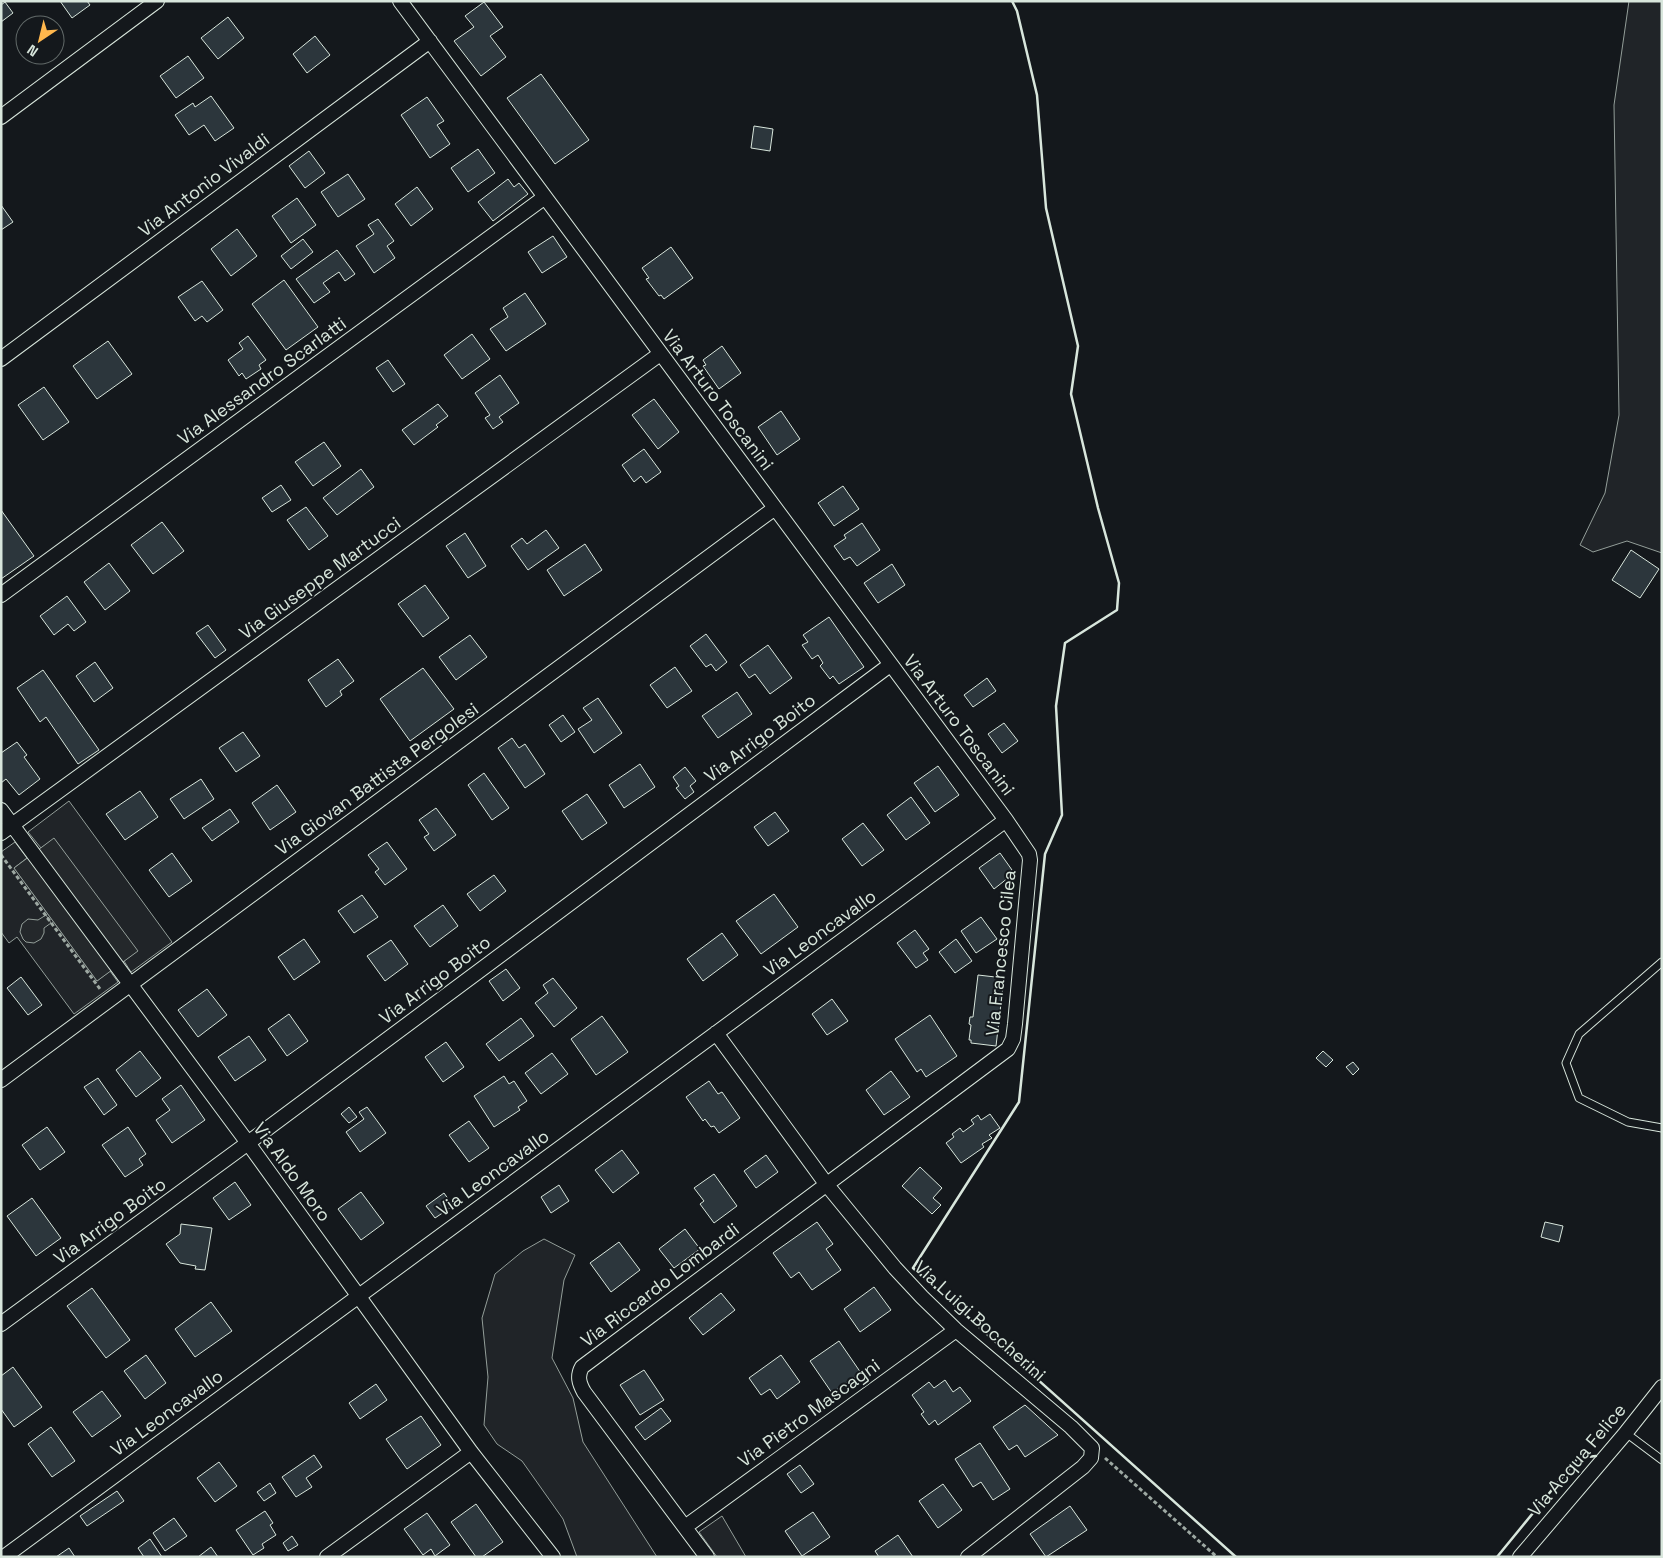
<svg xmlns="http://www.w3.org/2000/svg" width="1663" height="1558" viewBox="0 0 1663 1558" font-family="'Space Grotesk',sans-serif">
	<rect width="100%" height="100%" fill="#14181c"/>
	<!-- green -->
	<path fill="#202428" stroke="#939e99" d="M1629,1H1662V553L1627,541L1593,552L1580,545L1605,493L1619,415L1614,105Z
		M69,801L172,942L131,972L124,961L137,951L54,839L41,848L28,832Z
		M15,842L27,858L14,868L97,981L110,971L118,982L74,1014L17,937L9,943L1,932V852Z
		M544,1239L575,1255L564,1280L552,1358L573,1398L583,1442L657,1557H577L563,1519L522,1461L497,1444L484,1425L488,1377L482,1318L495,1274L523,1251Z
		M722,1516L746,1557H717L699,1532Z"/>
	<!-- parking -->
	<path fill="#24282b" stroke="#939e99" d="M54,838L138,951L97,981L14,868Z
		M46,915L51,923L44,928V933L41,939L34,943L26,942L23,939L20,932L22,924L28,919L38,920Z"/>
	<!-- building -->
	<path fill="#2c363c" stroke="#d8e6dc" d="M60,1H87L90,5L72,18Z
		M5,2L13,13L1,22V5Z
		M484,2L503,27L490,36L506,57L481,76L454,41L474,27L465,16Z
		M228,17L244,38L218,59L201,38Z
		M315,36L330,55L307,73L293,54Z
		M188,56L204,78L176,98L160,76Z
		M541,74L589,140L555,164L507,98Z
		M211,96L234,128L215,141L204,125L189,135L175,115L193,103L195,107Z
		M427,97L444,121L437,125L450,144L430,158L401,115Z
		M754,126L773,129L770,151L751,148Z
		M478,149L495,173L468,192L451,168Z
		M309,151L325,173L305,188L289,166Z
		M348,174L365,199L338,217L321,192Z
		M508,179L514,187L519,183L528,194L493,221L478,202Z
		M417,187L433,209L411,226L395,204Z
		M297,198L316,225L291,243L272,216Z
		M1,205L13,222L1,230Z
		M378,219L394,241L387,246L395,258L374,273L356,246L374,234L368,225Z
		M237,229L257,256L231,276L211,249Z
		M553,236L567,257L542,273L528,252Z
		M303,239L313,252L291,269L281,256Z
		M671,247L693,278L664,299L661,295L659,296L646,279L649,278L642,268Z
		M337,250L355,274L345,281L339,272L323,283L330,292L314,303L296,279Z
		M284,280L318,327L286,350L252,304Z
		M202,281L223,310L207,322L202,316L195,321L178,297Z
		M525,293L546,324L506,351L490,329L508,317L503,308Z
		M472,334L490,359L462,379L444,355Z
		M248,336L266,360L259,365L261,369L246,379L242,373L239,376L228,360L243,349L239,343Z
		M108,341L132,374L97,399L73,366Z
		M722,346L741,373L719,389L703,366L706,365L703,360Z
		M388,360L405,384L393,392L376,368Z
		M500,375L519,403L499,417L503,422L493,429L485,418L490,415L475,393Z
		M44,387L69,422L43,440L18,405Z
		M654,399L679,432L658,449L632,415Z
		M438,404L448,416L436,425L438,427L414,445L402,430Z
		M781,411L800,439L777,455L758,427Z
		M324,442L341,466L313,486L295,462Z
		M644,449L661,472L646,483L641,476L634,482L622,465Z
		M361,469L374,487L337,515L323,498Z
		M281,485L291,500L272,512L262,498Z
		M843,486L859,509L834,526L818,503Z
		M306,507L328,536L309,550L287,520Z
		M1,510L34,556L1,579Z
		M162,522L184,551L153,574L131,545Z
		M862,523L880,550L857,566L850,557L844,560L834,546L846,538L844,535Z
		M546,530L559,548L528,570L511,546L522,538L527,544Z
		M465,533L486,566L468,578L446,546Z
		M585,544L602,570L564,596L547,570Z
		M1631,550L1659,569L1640,598L1612,580Z
		M109,563L130,591L105,610L84,582Z
		M892,564L905,585L878,603L864,583Z
		M425,585L449,618L423,637L398,604Z
		M67,596L86,622L74,631L68,624L54,635L40,616Z
		M829,617L864,667L839,684L833,676L830,679L820,666L823,663L818,655L812,659L802,645L808,642L803,635Z
		M208,625L226,650L215,658L196,633Z
		M706,634L727,662L716,671L711,664L706,667L690,646Z
		M470,635L487,657L456,680L439,657Z
		M768,645L792,678L770,694L755,674L749,678L740,665Z
		M338,659L354,681L340,691L342,695L326,707L308,680Z
		M95,662L113,688L94,702L76,676Z
		M675,667L692,691L667,708L650,685Z
		M423,668L454,709L410,741L380,699Z
		M43,670L99,750L78,764L46,717L40,722L17,688Z
		M987,678L996,691L973,707L964,695Z
		M737,692L752,714L718,738L702,716Z
		M598,698L622,733L594,753L578,729L592,720L583,708Z
		M563,715L575,732L561,742L549,725Z
		M1004,723L1018,741L1002,753L988,734Z
		M243,732L260,756L236,772L219,748Z
		M512,738L519,748L525,744L545,774L525,788L498,748Z
		M17,742L27,755L24,757L40,779L19,795L6,779L1,783V753Z
		M640,764L655,787L624,808L609,785Z
		M938,766L959,795L935,812L914,783Z
		M685,767L696,781L690,786L694,792L685,799L676,788L679,786L673,777Z
		M484,773L509,808L492,820L468,785Z
		M201,779L214,799L184,819L170,799Z
		M277,785L296,812L270,830L252,803Z
		M140,791L158,817L125,840L106,814Z
		M587,794L607,823L582,840L562,811Z
		M911,797L930,823L906,840L887,815Z
		M436,808L456,835L434,851L424,837L429,834L419,820Z
		M230,809L239,822L212,841L202,828Z
		M775,812L789,831L768,846L754,827Z
		M863,823L884,850L862,866L842,839Z
		M387,842L407,869L385,885L375,872L379,869L368,855Z
		M172,853L192,881L169,897L149,870Z
		M1000,853L1012,870L1005,875L1008,878L994,889L979,868Z
		M494,875L506,891L480,911L467,894Z
		M774,894L798,927L761,954L736,921Z
		M362,895L378,917L354,933L338,911Z
		M443,905L458,926L430,947L414,926Z
		M981,917L997,939L976,953L961,931Z
		M915,930L929,949L923,953L928,960L916,968L897,943Z
		M722,933L738,955L703,981L687,959Z
		M304,939L320,962L294,980L278,957Z
		M956,939L972,961L955,973L939,952Z
		M391,940L408,964L385,981L367,956Z
		M506,969L520,988L503,1001L489,981Z
		M978,975L1004,978L996,1046L971,1043V1040H969L971,1025L969,1024L970,1017H973Z
		M21,977L42,1005L28,1015L7,988Z
		M553,978L577,1008L554,1027L535,1003L548,993L543,985Z
		M207,989L227,1015L198,1037L178,1010Z
		M832,999L848,1021L827,1035L812,1014Z
		M289,1014L308,1041L287,1056L268,1029Z
		M930,1015L957,1056L926,1077L921,1069L917,1072L895,1039Z
		M602,1016L628,1052L596,1075L571,1039Z
		M521,1018L534,1036L499,1061L486,1044Z
		M249,1036L266,1060L235,1081L218,1057Z
		M446,1042L464,1067L443,1082L425,1057Z
		M140,1051L161,1078L136,1097L116,1070Z
		M1323,1051L1333,1060L1326,1067L1316,1058Z
		M552,1053L568,1074L541,1094L525,1073Z
		M1353,1062L1359,1069L1353,1075L1346,1067Z
		M891,1071L910,1097L884,1115L866,1090Z
		M504,1076L509,1084L514,1081L527,1101L518,1107L520,1110L494,1127L474,1096Z
		M98,1078L117,1105L104,1115L84,1087Z
		M709,1081L718,1094L722,1092L740,1118L719,1133L714,1126L711,1127L705,1119L703,1121L686,1097Z
		M181,1085L205,1120L172,1143L156,1120L170,1110L162,1099Z
		M349,1107L357,1117L349,1123L341,1114Z
		M367,1107L386,1133L360,1152L346,1132L364,1119L359,1112Z
		M990,1114L1000,1128L989,1135L992,1138L982,1144L984,1147L961,1163L946,1143L954,1137L952,1134L960,1128L963,1132L974,1124L971,1120L978,1115L981,1120Z
		M469,1121L489,1148L469,1162L449,1135Z
		M47,1127L65,1152L40,1170L22,1145Z
		M128,1127L146,1154L139,1159L143,1165L125,1177L102,1145Z
		M622,1150L639,1173L613,1193L595,1170Z
		M766,1155L778,1172L756,1188L744,1171Z
		M920,1167L942,1188L933,1198L941,1205L932,1214L902,1186Z
		M714,1174L737,1206L714,1223L700,1204L704,1201L694,1188Z
		M235,1182L251,1205L229,1220L213,1198Z
		M559,1185L569,1201L551,1213L541,1197Z
		M361,1192L384,1223L361,1240L338,1209Z
		M444,1193L453,1206L435,1218L426,1206Z
		M32,1198L61,1238L36,1256L7,1216Z
		M817,1222L833,1244L826,1249L841,1270L812,1290L799,1272L791,1278L773,1253Z
		M1545,1222L1563,1226L1559,1242L1541,1237Z
		M181,1224L212,1228L205,1270L195,1269L196,1266L180,1263L166,1244L180,1234Z
		M685,1229L700,1249L674,1268L659,1249Z
		M619,1242L640,1270L611,1292L590,1263Z
		M874,1287L891,1310L860,1332L844,1309Z
		M92,1288L130,1340L106,1358L67,1306Z
		M721,1293L735,1310L703,1335L689,1318Z
		M211,1302L232,1331L195,1357L175,1329Z
		M839,1341L861,1373L832,1393L810,1361Z
		M146,1355L166,1383L145,1399L124,1371Z
		M781,1355L800,1382L777,1399L770,1389L761,1395L749,1378Z
		M13,1367L42,1407L14,1427L1,1409V1376Z
		M644,1370L664,1400L640,1415L620,1385Z
		M945,1380L953,1392L960,1387L971,1401L938,1425L935,1420L929,1425L921,1414L924,1412L912,1395L929,1382L934,1388Z
		M376,1384L387,1400L360,1419L349,1403Z
		M102,1391L121,1416L92,1437L73,1412Z
		M1025,1405L1058,1435L1025,1457L1017,1445L1009,1450L993,1427Z
		M661,1408L671,1421L645,1440L635,1427Z
		M421,1416L441,1445L407,1469L386,1439Z
		M51,1427L75,1461L52,1477L28,1444Z
		M980,1443L1010,1489L993,1500L981,1482L973,1487L955,1459Z
		M314,1455L322,1467L306,1478L312,1487L296,1497L282,1477Z
		M219,1462L237,1486L215,1502L197,1478Z
		M800,1465L814,1484L801,1493L787,1474Z
		M270,1483L276,1493L264,1501L257,1492Z
		M943,1484L962,1510L938,1528L919,1501Z
		M117,1491L124,1501L87,1526L80,1516Z
		M476,1504L503,1542L482,1557H476L451,1522Z
		M1070,1506L1087,1530L1046,1557L1030,1534Z
		M265,1511L273,1523L270,1525L276,1535L262,1544L264,1548L253,1555L236,1530Z
		M813,1512L830,1537L802,1556L785,1531Z
		M427,1513L450,1545L435,1556L431,1549L423,1555L404,1529Z
		M174,1518L187,1536L165,1551L153,1533Z
		M898,1535L913,1557H879L875,1551Z
		M292,1536L298,1545L288,1551L283,1543Z
		M150,1539L162,1557H144L138,1548Z
		M211,1547L218,1557H198Z
		M69,1548L75,1557H56Z"/>
	<g fill="none" stroke-linecap="round" stroke-linejoin="round">
		<defs>
			<path id="lane" d="M1662,962L1579,1034L1566,1063L1579,1098L1628,1122L1662,1128
				M1626,1433L1662,1460"/>
			<path id="street" d="M400,1L1006,820L1029,854L1030,860L1015,1024L1013,1039L1008,1049L582,1367C577,1376 579,1383 584,1392L707,1557
				M1,117L157,1
				M1,359L430,41
				M1,595L545,197
				M1,810L248,1143L471,1452L553,1557
				M1,833L660,354
				M716,1033L827,1185L895,1268L922,1297L956,1330L1071,1427L1092,1448L1091,1458L1083,1467L968,1557
				M1,1080L775,508
				M1,1324L248,1143L890,665
				M685,1527L956,1330
				M4,1557L1006,820
				M327,1557L471,1452
				M1520,1557L1624,1435L1662,1387"/>
		</defs>
		<!-- lane casing -->
		<use href="#lane" stroke="#d8e6dc" stroke-width="9"/>
		<!-- street casing -->
		<use href="#street" stroke="#d8e6dc" stroke-width="16"/>
		<!-- path -->
		<path stroke="#9da8a2" stroke-width="3" stroke-dasharray="4 2.5" stroke-linecap="butt" d="M1,855L100,989
			M1105,1458L1217,1557"/>
		<!-- lane -->
		<use href="#lane" stroke="#14181c" stroke-width="7"/>
		<!-- street -->
		<use href="#street" stroke="#14181c" stroke-width="14"/>
		<!-- wall -->
		<path stroke="#d8e6dc" stroke-width="2.5" d="M1012,1L1017,11L1037,95L1046,208L1078,346L1071,394L1098,508L1119,583L1117,610L1065,643L1056,706L1062,815L1045,854L1019,1102L913,1268L1236,1557
			M1497,1557L1578,1458L1596,1456"/>
	</g>
	<g text-anchor="middle" stroke-width="4" stroke-linejoin="round" paint-order="stroke">
		<!-- street labels -->
		<g font-size="18" fill="#d8e6dc" stroke="#14181c">
			<text transform="translate(204 185) rotate(-37)" y="6">Via Antonio Vivaldi</text>
			<text transform="translate(262 381) rotate(-36)" y="6">Via Alessandro Scarlatti</text>
			<text transform="translate(718 400) rotate(53)" y="6">Via Arturo Toscanini</text>
			<text transform="translate(320 578) rotate(-36)" y="6">Via Giuseppe Martucci</text>
			<text transform="translate(959 725) rotate(53)" y="6">Via Arturo Toscanini</text>
			<text transform="translate(760 738) rotate(-37)" y="6">Via Arrigo Boito</text>
			<text transform="translate(377 779) rotate(-36)" y="6">Via Giovan Battista Pergolesi</text>
			<text transform="translate(820 933) rotate(-36)" y="6">Via Leoncavallo</text>
			<text transform="translate(1001 953) rotate(-84)" y="6">Via Francesco Cilea</text>
			<text transform="translate(435 980) rotate(-37)" y="6">Via Arrigo Boito</text>
			<text transform="translate(292 1172) rotate(54)" y="6">Via Aldo Moro</text>
			<text transform="translate(493 1173) rotate(-36)" y="6">Via Leoncavallo</text>
			<text transform="translate(110 1221) rotate(-36)" y="6">Via Arrigo Boito</text>
			<text transform="translate(660 1285) rotate(-37)" y="6">Via Riccardo Lombardi</text>
			<text transform="translate(980 1321) rotate(42)" y="6">Via Luigi Boccherini</text>
			<text transform="translate(167 1413) rotate(-36)" y="6">Via Leoncavallo</text>
			<text transform="translate(809 1413) rotate(-36)" y="6">Via Pietro Mascagni</text>
			<text transform="translate(1577 1460) rotate(-50)" y="6">Via Acqua Felice</text>
		</g>
	</g>
	<!-- border -->
	<rect width="1663" height="1558" fill="none" stroke="#d8e6dc" stroke-width="5"/>
	<!-- north arrow -->
	<g transform="translate(40 40) rotate(215)"><circle r="24" fill="#14181c" stroke="#626a69"/>
	<path d="M0-4L9 19L0 12L-9 19Z" fill="#ffb74d"/>
	<text y="-8" font-size="14" font-weight="bold" text-anchor="middle" fill="#d8e6dc">N</text>
	</g>
</svg>
